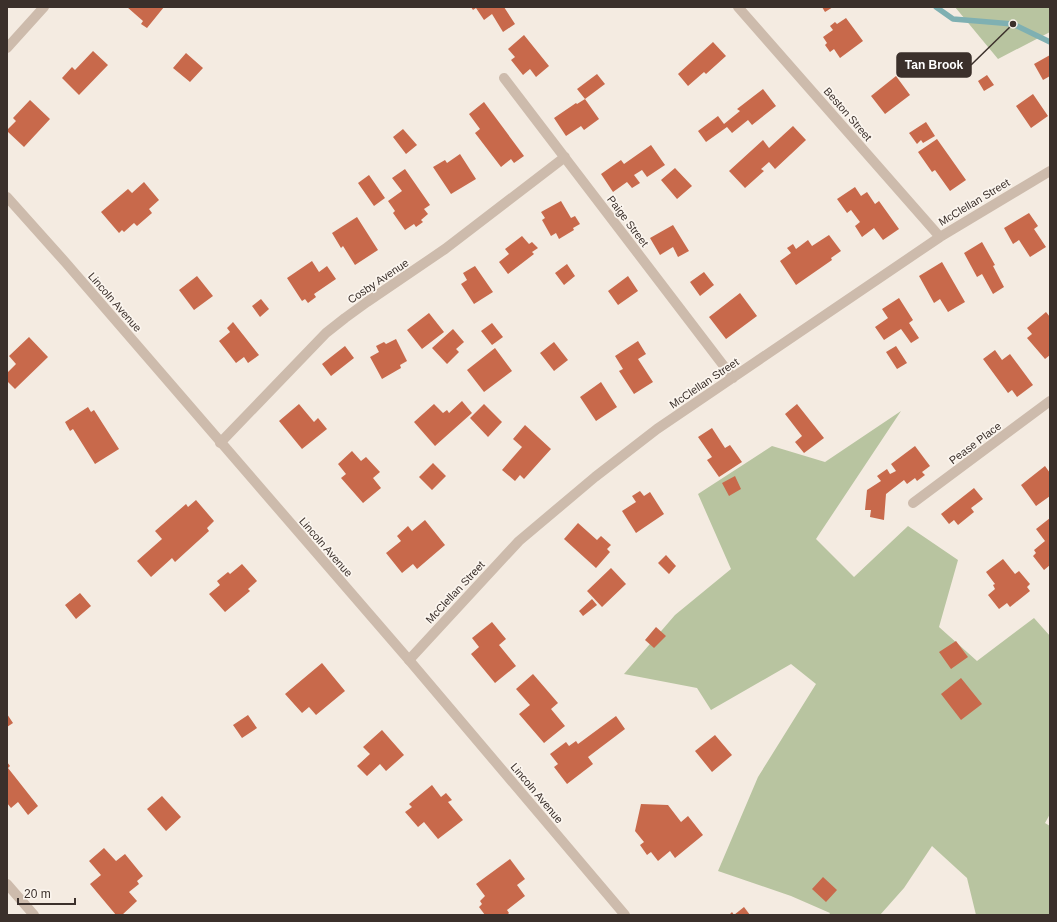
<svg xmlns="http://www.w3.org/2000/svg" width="1057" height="922" viewBox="0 0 1057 922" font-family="Arial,sans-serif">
	<rect width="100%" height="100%" fill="#f4ebe1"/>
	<!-- green -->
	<path fill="#b8c4a0" d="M955,7H1050V32L998,59Z
		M901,411L816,539L854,577L908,526L958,560L939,627L977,661L1034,618L1050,636V814L1045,823L1050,826V915H976L967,878L932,846L904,888L880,915H829L830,913L791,896L718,871L758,777L816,684L791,664L711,710L697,688L624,674L675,615L731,569L698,494L772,446L825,462Z"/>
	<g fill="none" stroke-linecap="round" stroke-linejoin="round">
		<!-- stream -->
		<path stroke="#7fb0b2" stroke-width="5.5" d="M936,7L953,19L1013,24L1050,42"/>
	</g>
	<!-- building -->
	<path fill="#c8694b" d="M127,7H164L147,28L141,24L143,21Z
		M471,7H504L515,24L503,32L492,14L484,20L476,8L473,10Z
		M822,7H833L825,12Z
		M846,18L863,41L840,58L834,49L830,52L825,45L827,43L823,37L833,30L830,26L835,22L837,24Z
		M524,35L549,66L536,77L530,69L523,75L511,60L515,57L508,49Z
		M713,42L726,56L706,74L704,72L688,86L678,74Z
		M93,51L108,65L79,95L62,78L72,67L75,70Z
		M186,53L203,68L190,82L173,68Z
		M1050,55V76L1043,80L1034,64Z
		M597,74L605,84L585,99L577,89Z
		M987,75L994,85L984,91L978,81Z
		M896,76L910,95L885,114L871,96Z
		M763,89L776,106L752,125L748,120L732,133L727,127L706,142L698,131L718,116L724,124L740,111L737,109Z
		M1033,94L1048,116L1031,128L1016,106Z
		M585,99L599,119L584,130L581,126L566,136L554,118L576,103L577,104Z
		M30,100L50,119L24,147L7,131V130L16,121L13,118Z
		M484,102L524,156L514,163L511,159L501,167L475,133L480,129L469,114Z
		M926,122L935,136L923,143L921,140L917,144L909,133Z
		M793,126L806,140L775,169L769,162L761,169L764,171L745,188L729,171L763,140L769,148Z
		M403,129L417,145L406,154L393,137Z
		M937,139L966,180L950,191L935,170L932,172L918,152Z
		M651,145L665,165L647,177L642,170L634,175L640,183L632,188L627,182L613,192L601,174L621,160L624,164Z
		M460,154L476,179L451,194L433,167L445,160L447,163Z
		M675,168L692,186L677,199L661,180Z
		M405,169L430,205L424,209L428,214L421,220L423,222L416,227L414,224L405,230L393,213L395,211L388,201L402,191L392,178Z
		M369,175L385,198L374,206L358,183Z
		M144,182L159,200L149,209L152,213L137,226L134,223L124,232L122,230L119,233L101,212L128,189L132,193Z
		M855,187L861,196L867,192L875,204L879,201L899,229L883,240L874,228L862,237L855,226L860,222L851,210L847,213L837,199Z
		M561,201L571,218L575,216L580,224L573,228L574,230L559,239L556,233L551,236L542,220L545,218L541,212Z
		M1029,213L1038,226L1034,229L1046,247L1030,257L1019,240L1013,244L1004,228Z
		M357,217L378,250L355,265L343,246L341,248L332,233Z
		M673,225L689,251L678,257L673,247L660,255L650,238Z
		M829,235L841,251L831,258L832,260L796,285L780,261L791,253L787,248L793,244L796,249L808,240L812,246Z
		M522,236L529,244L532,242L538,248L532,252L534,254L508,274L499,262L509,254L505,249Z
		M982,242L995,265L993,266L1004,287L993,294L982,274L977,277L964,253Z
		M312,261L319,272L327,266L336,279L314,294L316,297L308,303L305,299L302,301L287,278Z
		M942,262L965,302L948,312L940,299L934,303L919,276Z
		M567,264L575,276L564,285L555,273Z
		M475,266L493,292L474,304L461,284L467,280L463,273Z
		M704,272L714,285L700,296L690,282Z
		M197,276L213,296L194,310L179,290Z
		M628,276L638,291L618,305L608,291Z
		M740,293L757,316L726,339L709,317Z
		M899,298L913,320L909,323L919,338L911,343L901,329L884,340L875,327L888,318L882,309Z
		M261,299L269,309L260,317L252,306Z
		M1046,312L1050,317V355L1045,359L1027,338L1032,334L1027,328Z
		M429,313L444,332L422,349L407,330Z
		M233,322L259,355L248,363L244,357L236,363L219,341L230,332L227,328Z
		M492,323L503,337L492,345L481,331Z
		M453,329L464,342L456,349L459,352L447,364L432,348Z
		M29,337L48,357L15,389L7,381V373L16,364L9,356Z
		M396,339L407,361L400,365L401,368L382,379L370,357L379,352L376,346L384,342L386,344Z
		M638,341L646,354L638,359L653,382L634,394L619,371L623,369L615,356Z
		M554,342L568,360L554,371L540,353Z
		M345,346L354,358L331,376L322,364Z
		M896,346L907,363L897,369L886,352Z
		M495,348L512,371L484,392L467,370Z
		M995,350L1002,360L1010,354L1033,385L1017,397L1012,390L1008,393L983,359Z
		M601,382L617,407L596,421L580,397Z
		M462,401L472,413L435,446L414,422L434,404L443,413L447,410L449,413Z
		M299,404L314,422L318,418L327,429L302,449L279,421Z
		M484,404L502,422L488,437L470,418Z
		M797,404L824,438L804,453L795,442L802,436L785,414Z
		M88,407L91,412L94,410L119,449L95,464L73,429L70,431L65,422Z
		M525,425L551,449L524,479L520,475L515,481L502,470L522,447L513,439Z
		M712,428L725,448L730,445L742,462L719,477L707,460L712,457L698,437Z
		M915,446L930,466L922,472L925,475L917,481L915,478L907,484L904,480L886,494L884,520L870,517L871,510H865L867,490L881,481L877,476L887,469L890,474L896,471L891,464Z
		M352,451L361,461L366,457L380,472L373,478L381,488L363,503L341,478L346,474L338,464Z
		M433,463L446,476L432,490L419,477Z
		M1045,466L1050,473V496L1036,506L1021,485Z
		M735,476L741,489L729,496L722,483Z
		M974,488L983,499L971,508L974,512L958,525L954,520L949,524L941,514Z
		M640,491L644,496L650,492L664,514L636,533L622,511L636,502L632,496Z
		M196,500L214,521L207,528L209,531L175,562L172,558L151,577L137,561L162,539L155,531L186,504L188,507Z
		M1050,518V565L1044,570L1033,556L1036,553L1034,550L1045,541L1036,529Z
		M425,520L445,545L417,569L413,564L402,573L386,553L401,541L397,536L408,526L412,531Z
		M578,523L597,540L601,536L611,545L607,549L610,552L596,568L564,539Z
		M666,555L676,566L669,574L658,563Z
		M1003,559L1015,574L1019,571L1030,584L1027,587L1030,591L1010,607L1007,603L999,609L988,595L995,589L993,585L995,584L986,572Z
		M242,564L257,581L248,589L250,591L225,612L209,594L220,585L217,581L228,572L230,574Z
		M611,568L626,584L602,607L587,591Z
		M80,593L91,606L76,619L65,605Z
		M592,599L597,605L583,616L579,611Z
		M492,622L506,639L499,645L516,666L495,683L471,654L479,647L472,638Z
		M656,627L666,636L654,648L645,640Z
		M956,641L968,657L951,669L939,652Z
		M322,663L345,691L316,715L309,707L302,713L285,694Z
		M533,674L558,703L551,709L565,726L544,743L519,714L530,705L516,689Z
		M961,678L982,704L961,720L941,694Z
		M7,714L13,723L7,727Z
		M248,715L257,728L242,738L233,725Z
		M616,716L625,729L588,757L593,764L567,784L554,767L558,764L550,754L566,742L569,746L576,741L578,744Z
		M382,730L404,755L386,771L380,764L367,776L357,766L370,754L363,747Z
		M715,735L732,755L712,772L695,751Z
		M7,762L10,766L8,768L38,806L28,815L18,802L11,808L7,803Z
		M432,785L441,797L446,793L452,800L448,802L463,820L438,839L424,822L418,827L405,812L412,807L409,804Z
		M162,796L181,817L166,831L147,809Z
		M641,804L668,805L681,822L688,816L703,835L675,858L670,851L658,861L651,852L647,855L640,845L644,842L635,831Z
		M104,848L116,861L125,854L143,876L137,881L139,884L129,892L137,901L122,915H116L90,884L101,875L89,861Z
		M510,859L525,879L517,885L525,896L507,910L509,913L507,915H485L479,907L482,904L480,901L485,896L476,884Z
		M823,877L837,890L826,902L812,889Z
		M744,907L750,915H729L732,912L734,915Z"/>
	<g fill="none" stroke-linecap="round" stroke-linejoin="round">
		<!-- minor -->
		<path stroke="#cdbbac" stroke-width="10" d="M738,7L940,237
			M504,78L733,378
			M220,443L326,333L345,318L367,302L445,249L565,157
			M913,503L1050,401
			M409,660L519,541L595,477L657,429L940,237L1050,171
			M7,884L34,915"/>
		<!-- tertiary -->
		<path stroke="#cdbbac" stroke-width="10" d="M7,48L44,7
			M7,197L66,263L409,660L625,915"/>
	</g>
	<g text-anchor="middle" stroke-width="3.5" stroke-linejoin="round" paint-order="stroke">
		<!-- street labels -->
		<g font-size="11" fill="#3b302b" stroke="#fbf5ee">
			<text transform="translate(848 114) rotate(49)" y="4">Beston Street</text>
			<text transform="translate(974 202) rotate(-31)" y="4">McClellan Street</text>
			<text transform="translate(628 221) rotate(53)" y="4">Paige Street</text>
			<text transform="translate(378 281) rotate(-34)" y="4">Cosby Avenue</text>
			<text transform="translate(115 302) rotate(49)" y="4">Lincoln Avenue</text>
			<text transform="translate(704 383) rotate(-34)" y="4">McClellan Street</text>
			<text transform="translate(975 443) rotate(-37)" y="4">Pease Place</text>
			<text transform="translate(326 547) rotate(49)" y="4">Lincoln Avenue</text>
			<text transform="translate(455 592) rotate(-47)" y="4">McClellan Street</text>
			<text transform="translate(537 793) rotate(50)" y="4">Lincoln Avenue</text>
		</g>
	</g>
	<!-- callouts -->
	<path fill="none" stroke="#3b302b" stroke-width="1.5" d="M1013 24L971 65"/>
	<circle fill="#3b302b" stroke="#fbf5ee" stroke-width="1.5" cx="1013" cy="24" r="4"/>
	<rect fill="#3b302b" stroke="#3b302b" stroke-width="1.5" x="897" y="53" width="74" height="24" rx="4"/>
	<g font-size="12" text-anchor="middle" font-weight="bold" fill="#fff">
		<text x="934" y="69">Tan Brook</text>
	</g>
	<!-- border -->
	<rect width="1057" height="922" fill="none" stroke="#3b302b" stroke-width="16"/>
	<!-- scale -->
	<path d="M18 898v6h57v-6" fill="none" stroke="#3b302b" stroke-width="2"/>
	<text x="24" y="898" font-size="12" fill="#3b302b" stroke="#fbf5ee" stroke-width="3" paint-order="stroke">20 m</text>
</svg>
